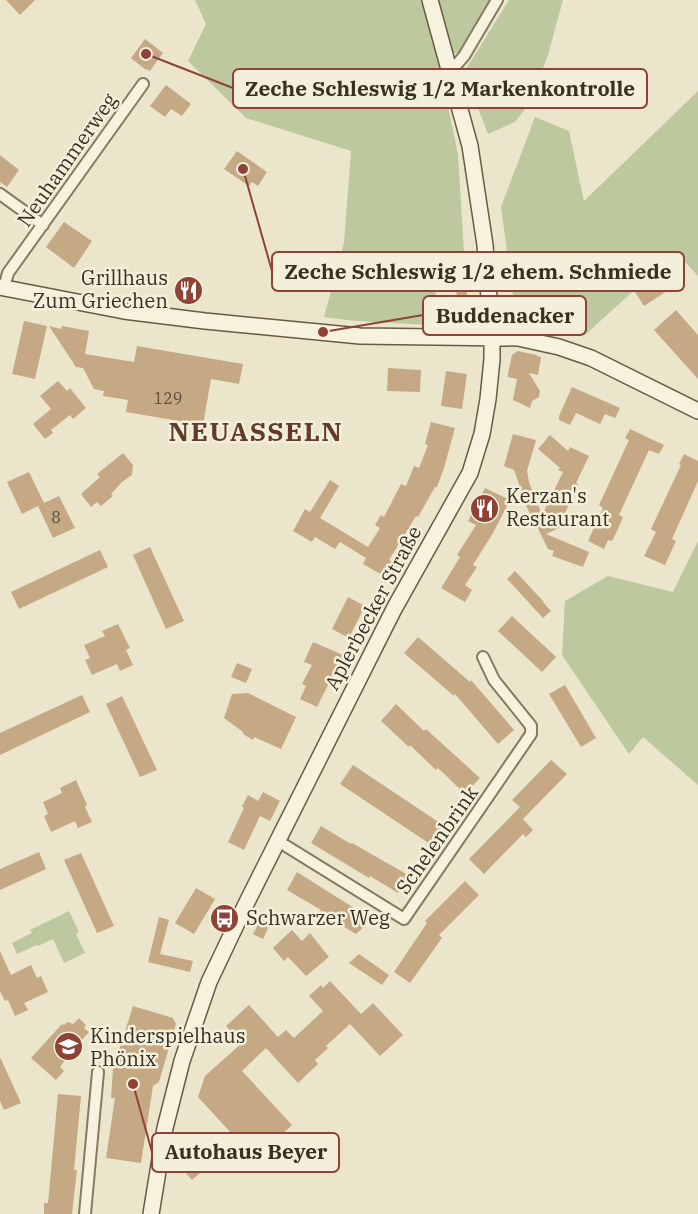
<svg xmlns="http://www.w3.org/2000/svg" width="698" height="1214" viewBox="0 0 698 1214" font-family="'IBM Plex Serif',serif">
	<rect width="100%" height="100%" fill="#ebe6cb"/>
	<!-- green -->
	<path fill="#bec89f" d="M195,0H426L458,154L465,268L439,277L429,325L356,321L324,317L344,243L351,151L246,118L188,61L206,24Z
		M438,0H491L459,53H454L452,51Z
		M509,0H563L548,55L529,104L515,122L488,134L464,72Z
		M698,91V276L676,252L585,335L515,311L501,207L535,117L569,131L584,201Z
		M698,541V785L643,737L629,754L562,655L565,601L608,576L673,592Z
		M69,911L79,932L76,934L85,953L64,963L53,939L38,946L37,945L17,954L12,943L32,933L30,930Z"/>
	<!-- building -->
	<path fill="#c5a985" d="M6,0H35L20,15Z
		M145,39L163,53L150,71L146,69V70L131,58Z
		M166,85L191,104L182,116L171,109L165,117L150,106Z
		M237,151L267,172L258,186L252,182L249,186L224,169Z
		M0,155L19,170L7,187L0,182Z
		M64,222L92,241L74,268L46,247Z
		M667,271L676,285L644,306L635,292Z
		M186,282L200,285L198,298L184,296Z
		M465,282L471,317L451,320L448,302L458,301L455,284Z
		M676,310L698,335V379L654,330Z
		M24,321L47,326L35,379L12,374Z
		M49,326L61,329L62,326L89,331L85,354L134,362L137,346L243,364L239,384L211,379L203,425L126,412L128,400L103,396L104,391L94,389L83,368L76,367Z
		M518,351L537,355L536,356L541,357L538,375L529,373L540,391L539,397L532,401L530,408L513,400L517,379L508,377V373L512,355Z
		M388,368L421,370L420,392L387,391Z
		M446,371L467,374L462,409L441,406Z
		M58,381L67,391L70,388L86,408L73,419L70,415L51,430L53,433L45,439L33,424L51,409L40,396Z
		M572,387L620,408L615,418L605,414L600,424L576,413L570,425L559,420V416Z
		M431,422L455,428L444,468L437,487H435L418,517L416,516L389,560L398,565L389,579L363,564L366,558L340,542L335,549L315,537L312,542L293,531L305,509L310,512L330,480L339,486L320,518L368,547L380,528L375,525L381,515L384,517L401,484L406,486L414,466L419,468L428,445L425,444Z
		M630,429L664,445L659,454L649,450L619,515L623,517L618,529L612,541L608,540L604,549L588,541L603,508L599,505L629,440L625,438Z
		M513,434L536,440L527,471L529,482L542,515L563,472L558,470L560,468L538,449L550,435L568,451L570,447L589,456L576,483L578,484L561,522L563,526L546,534L589,552L583,567L552,556L554,551L548,549L532,516H531L522,497L519,484L514,470L504,466Z
		M123,453L133,465L132,475L122,482L111,494L113,496L101,506L97,502L91,507L81,494L100,477L97,474Z
		M684,454L698,461V481L672,539L676,541L665,565L644,556L656,532L651,529L681,465L679,464Z
		M29,472L44,503L59,496L75,528L53,538L38,506L22,514L7,482Z
		M485,488L510,500L493,533L473,565L477,567L465,585L472,590L465,602L441,588L460,557L457,555L476,525L468,521Z
		M150,547L184,621L166,629L133,555Z
		M100,550L108,567L19,609L11,592Z
		M515,571L544,602H543L551,611L543,618L507,579Z
		M348,597L365,606L349,638L332,629Z
		M512,616L556,657L542,672L498,631Z
		M118,624L130,648L126,650L133,665L120,671L117,664L92,675L85,660L90,658L84,645L105,636L102,631Z
		M418,637L470,682L471,680L514,730L498,744L455,694L454,696L404,653Z
		M313,642L343,655L317,707L300,699L306,686L302,684L312,665L304,662Z
		M237,663L252,669L246,683L231,677Z
		M565,685L596,738L581,747L549,694Z
		M248,693L296,717L281,749L254,737L253,740L243,734V732L224,718L232,694Z
		M82,695L90,712L0,755V733Z
		M122,696L157,770L140,777L106,704Z
		M396,704L424,731L426,729L480,778L465,794L438,768L436,770L410,745L409,747L381,721Z
		M551,760L567,774L523,819L533,830L526,837L523,834L484,874L469,859L520,807L512,800Z
		M353,765L446,827L433,846L340,784Z
		M76,780L87,805L85,807L92,822L78,828L75,821L51,832L44,816L48,814L43,802L62,793L60,788Z
		M263,792L280,801L270,821L260,816L244,850L228,842L244,808L242,806L248,795L258,801Z
		M321,826L351,844L352,843L408,875L398,893L370,876L369,878L311,843Z
		M39,852L46,869L0,890V869Z
		M81,853L114,926L97,933L64,860Z
		M297,872L362,913L361,915L370,921L356,934L319,912L321,910L287,890Z
		M465,881L479,895L439,935L442,938L410,983L394,972L427,923L425,921Z
		M196,888L215,899L194,934L175,923Z
		M159,917L169,920L160,954L193,961L190,972L148,962Z
		M261,919L270,924L263,939L253,934Z
		M292,930L302,941L310,933L329,957L306,976L288,957L284,961L273,948Z
		M0,951L11,975L31,965L37,978L41,976L48,992L24,1003L28,1010L15,1016L8,1000L5,1001L0,991Z
		M359,954L389,975L382,985L349,963Z
		M330,981L361,1014L373,1003L403,1035L380,1056L350,1024L326,1046L328,1048L315,1060L318,1064L298,1083L266,1048L242,1071L292,1125L266,1149L270,1153L257,1165L230,1135L232,1134L198,1097L205,1076L242,1043L226,1026L249,1005L278,1037L286,1030L294,1038L323,1011L309,996L321,985L323,988Z
		M133,1006L173,1018L176,1024L159,1082L153,1086L141,1163L106,1158L115,1098H111L113,1069Z
		M79,1018L86,1025L84,1028L89,1032L71,1052L60,1067L64,1071L56,1080L31,1058L62,1024L64,1025L68,1022L73,1024Z
		M0,1057L21,1103L4,1110L0,1101Z
		M58,1094L81,1096L74,1170H77L72,1214H44V1203H48Z
		M190,1150L206,1168L192,1180L176,1162Z"/>
	<g fill="none" stroke-linecap="round" stroke-linejoin="round">
		<defs>
			<path id="minor" d="M448,67L457,64L464,56L497,0
				M0,194L43,225
				M4,288L8,273L143,84
				M278,841L404,919L531,734V726L494,680L483,657
				M85,1214L98,1072"/>
			<path id="secondary" d="M0,287L124,311L205,321L360,336L518,338L559,347L591,358L698,411
				M151,1214L165,1128L182,1061L209,982L246,904L394,609L470,473L482,434L488,399L492,359V338L485,245L470,146L430,0"/>
		</defs>
		<!-- minor casing -->
		<use href="#minor" stroke="#867a61" stroke-width="14"/>
		<!-- secondary casing -->
		<use href="#secondary" stroke="#685b44" stroke-width="18"/>
		<!-- minor -->
		<use href="#minor" stroke="#f6f2de" stroke-width="10"/>
		<!-- secondary -->
		<use href="#secondary" stroke="#f6f2de" stroke-width="15"/>
	</g>
	<!-- icons -->
	<defs>
		<symbol id="restaurant-disc" viewBox="-11 -11 22 22"><circle r="9.5" fill="#8f4236" stroke="#f3efda"/><path d="M-5-6h1v4h1v-4h1v4h1v-4h1v5L-1.5 .5V6h-2V.5L-5-1ZM5-6V6H3V1.5H1.5Q1.5-4 5-6Z" fill="#fff"/></symbol>
		<symbol id="bus-disc" viewBox="-11 -11 22 22"><circle r="9.5" fill="#8f4236" stroke="#f3efda"/><path d="M-5-6H5V4H4V6H2V4H-2V6H-4V4H-5ZM-3.5-4V0h7V-4ZM-3.5 1.2v1.5H-2V1.2ZM2 1.2v1.5H3.5V1.2Z" fill="#fff"/></symbol>
		<symbol id="school-disc" viewBox="-11 -11 22 22"><circle r="9.5" fill="#8f4236" stroke="#f3efda"/><path d="M0-5L7-2L0 1L-7-2ZM-4 1L0 2.5L4 1V4Q0 6-4 4Z" fill="#fff"/></symbol>
	</defs>
	<g fill-rule="evenodd">
		<use href="#restaurant-disc" x="172" y="274" width="33" height="33"/>
		<use href="#restaurant-disc" x="468" y="492" width="33" height="33"/>
		<use href="#bus-disc" x="208" y="902" width="33" height="33"/>
		<use href="#school-disc" x="52" y="1030" width="33" height="33"/>
	</g>
	<g text-anchor="middle" stroke-width="5" stroke-linejoin="round" paint-order="stroke">
		<!-- number labels -->
		<g font-size="16" fill="#5b4e3b">
			<text x="168" y="404">129</text>
			<text x="56" y="523">8</text>
		</g>
		<!-- street labels -->
		<g font-size="20" fill="#383022" stroke="#f3efda">
			<text transform="translate(67 160) rotate(-55)" y="7">Neuhammerweg</text>
			<text transform="translate(373 608) rotate(-62)" y="7">Aplerbecker Straße</text>
			<text transform="translate(437 840) rotate(-55)" y="7">Schelenbrink</text>
		</g>
		<!-- poi labels -->
		<g font-size="20" fill="#383022" stroke="#f3efda" text-anchor="start">
			<text x="168" y="285" text-anchor="end">Grillhaus<tspan x="168" dy="23">Zum Griechen</tspan></text>
			<text x="506" y="503">Kerzan's<tspan x="506" dy="23">Restaurant</tspan></text>
			<text x="246" y="925">Schwarzer Weg</text>
			<text x="90" y="1043">Kinderspielhaus<tspan x="90" dy="23">Phönix</tspan></text>
		</g>
		<!-- district labels -->
		<g font-size="26" font-weight="bold" letter-spacing="1.5" fill="#613b26" stroke="#f3efda">
			<text x="256" y="441">NEUASSELN</text>
		</g>
	</g>
	<!-- callouts -->
	<path fill="none" stroke="#8f4236" stroke-width="2" d="M146 54L233 88M243 169L272 271M323 332L423 315M133 1084L152 1152"/>
	<g fill="#8f4236" stroke="#f3efda" stroke-width="2">
		<circle cx="146" cy="54" r="6"/>
		<circle cx="243" cy="169" r="6"/>
		<circle cx="323" cy="332" r="6"/>
		<circle cx="133" cy="1084" r="6"/>
	</g>
	<g fill="#f3efda" stroke="#8f4236" stroke-width="2">
		<rect x="233" y="69" width="414" height="39" rx="6"/>
		<rect x="272" y="252" width="412" height="39" rx="6"/>
		<rect x="423" y="296" width="163" height="39" rx="6"/>
		<rect x="152" y="1133" width="187" height="39" rx="6"/>
	</g>
	<g font-size="21" text-anchor="middle" font-weight="bold" fill="#383022">
		<text x="440" y="96">Zeche Schleswig 1/2 Markenkontrolle</text>
		<text x="478" y="279">Zeche Schleswig 1/2 ehem. Schmiede</text>
		<text x="505" y="323">Buddenacker</text>
		<text x="246" y="1159">Autohaus Beyer</text>
	</g>
</svg>
